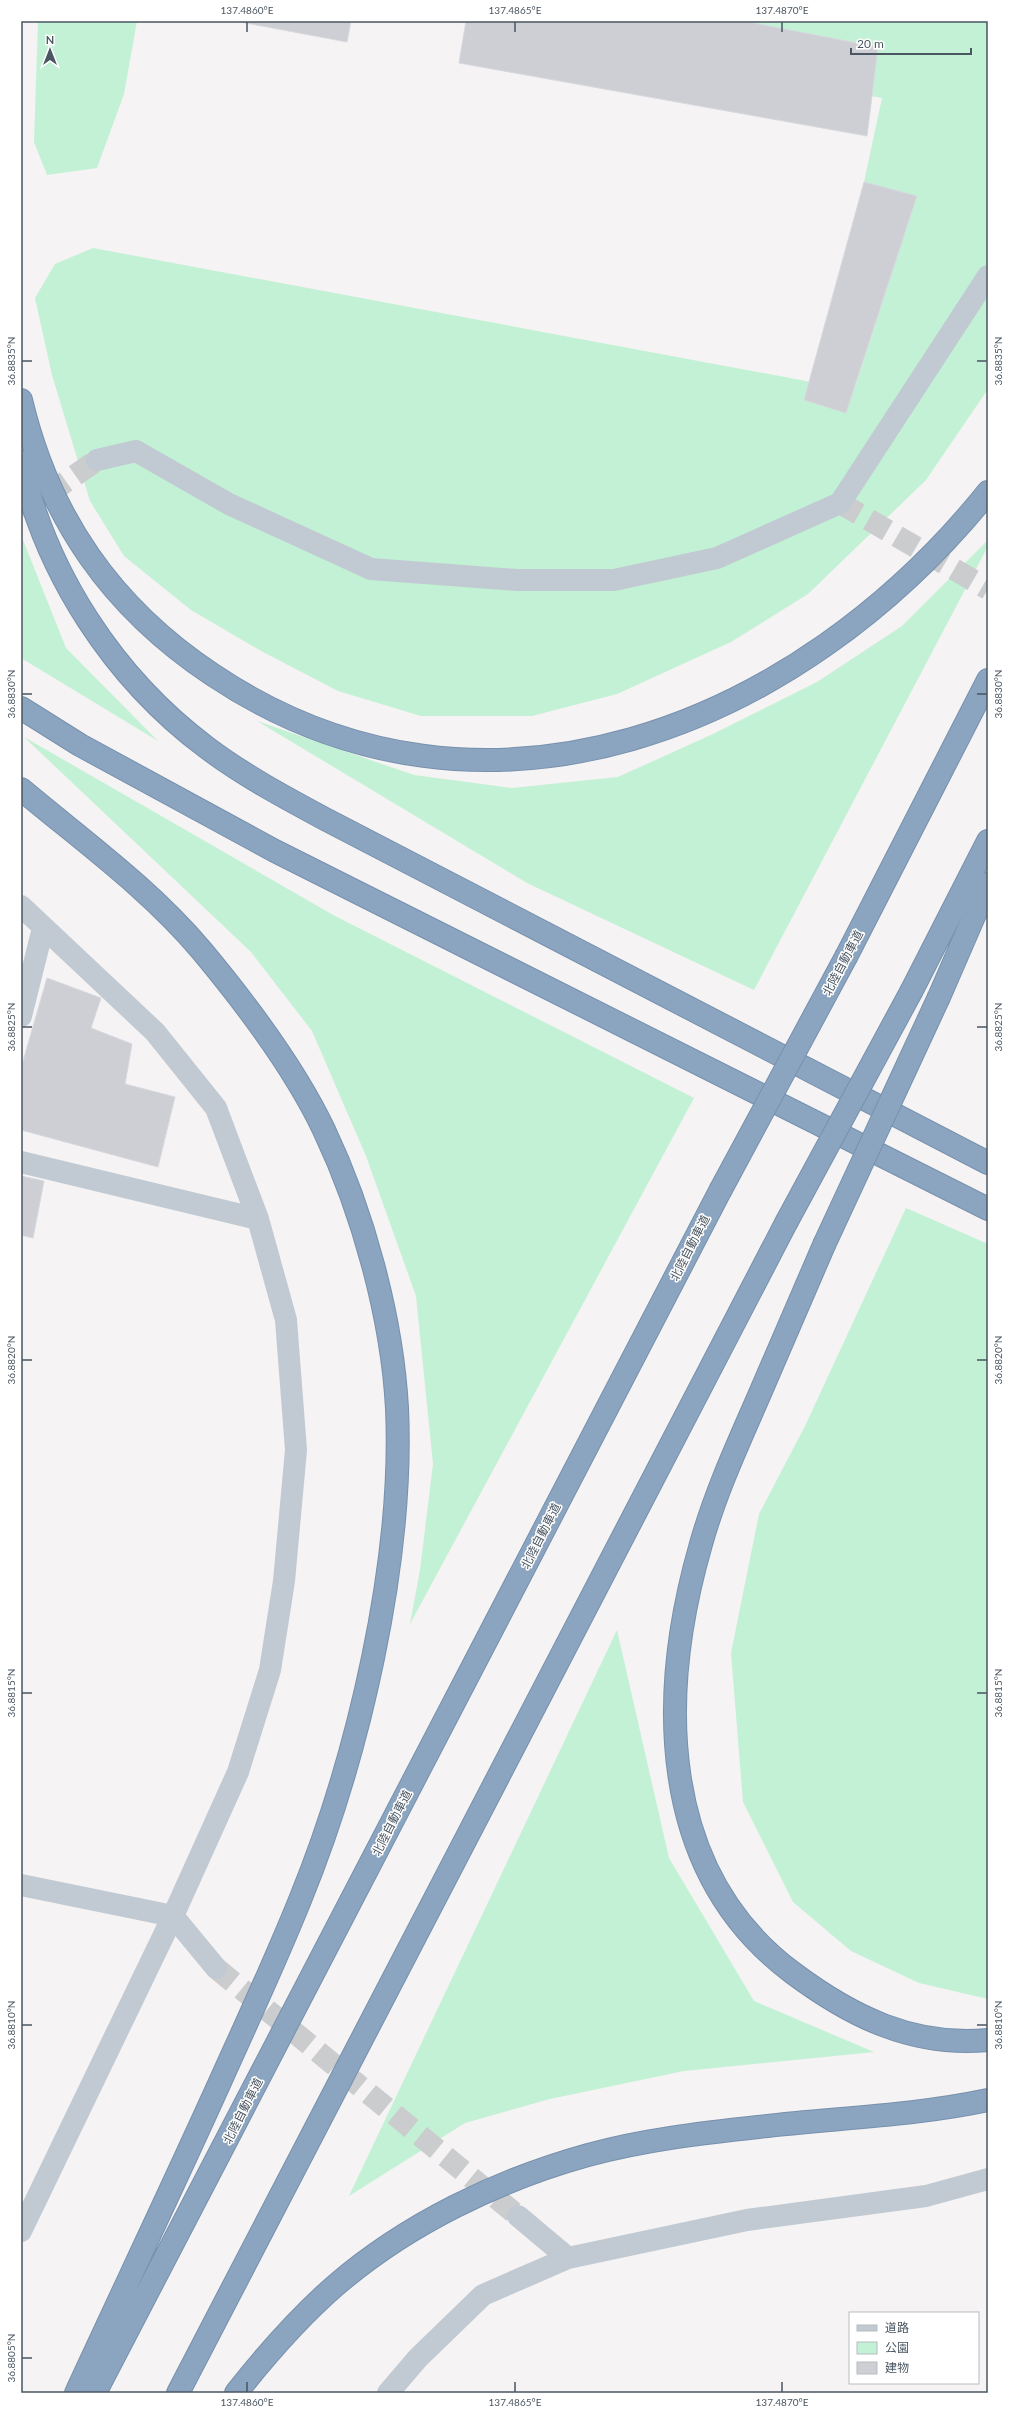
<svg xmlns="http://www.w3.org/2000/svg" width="1009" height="2414" viewBox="0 0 1009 2414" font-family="Lato,'Noto Sans JP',sans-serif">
	<rect width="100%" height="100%" fill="#f5f3f3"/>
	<!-- green -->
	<path fill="#c3f1d5" d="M38,21H137L124,94L97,168L47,175L34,142Z
		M457,21H988V389L926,480L808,594L731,642L617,694L532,716H421L338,691L263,652L191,610L124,556L90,501L52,375L35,298L55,264L93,248L854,390L917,196L864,182L882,98Z
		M21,535L66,648L158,741L21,658Z
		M988,540V546L754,990L527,883L257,721L414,775L512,788L618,777L713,734L817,682L902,626Z
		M24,737L335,916L694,1098L410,1624L420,1570L433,1464L416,1296L366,1156L312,1031L251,952Z
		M906,1208L988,1244V1999L919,1983L851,1951L793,1902L743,1802L731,1653L759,1514L805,1426Z
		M617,1630L669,1858L754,2001L874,2052L684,2071L550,2099L465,2123L349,2196Z"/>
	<!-- building -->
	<path fill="#cdcfd5" stroke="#d7d9de" d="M235,21H351L347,42Z
		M466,21H743L878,47L867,136L459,63Z
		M864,182L917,196L846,413L804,400Z
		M47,978L101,998L91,1028L132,1044L125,1084L175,1097L158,1167L21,1130V1068Z
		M21,1176L44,1181L33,1238L21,1235Z"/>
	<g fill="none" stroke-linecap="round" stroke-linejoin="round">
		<!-- minor-tunnel -->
		<path stroke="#caccce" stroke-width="22" stroke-dasharray="22 11" stroke-linecap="butt" d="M840,503L988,589
			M21,513L97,460
			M216,1968L518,2216"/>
		<defs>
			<path id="highway" d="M21,400C49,518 112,608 213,675C484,856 800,726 988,492
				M21,462C46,574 114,678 206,747C243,775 284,797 325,819L988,1163
				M21,708L80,745L275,851L988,1209
				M21,789C83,841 150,889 202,951C247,1005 294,1067 324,1130C363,1212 392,1317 397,1408C404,1562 358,1758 300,1900C275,1962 247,2022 220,2082C173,2186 124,2289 76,2393
				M847,955L988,680
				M912,990L988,841
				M939,997L988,884
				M824,1245C802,1296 780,1347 758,1398C737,1446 715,1494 701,1544C658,1693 656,1871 793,1973C852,2017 913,2047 988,2040
				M95,2393L720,1191
				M178,2393L786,1223
				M236,2393C266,2355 299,2317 336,2285C407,2224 498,2180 588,2155C643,2140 702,2133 758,2127C834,2118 913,2116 988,2100"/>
		</defs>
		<!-- highway casing -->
		<use href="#highway" stroke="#7690ad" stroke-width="24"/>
		<!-- minor -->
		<path stroke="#c1cad2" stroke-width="22" d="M97,460L136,451L229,504L371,569L517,580H614L717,558L840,503L988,276
			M21,906L155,1032L216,1108L258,1219
			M21,1016L43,928
			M21,1162L258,1219L286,1320L296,1450L284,1581L270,1670L238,1772L173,1916L21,2231
			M21,1885L173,1916L216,1968
			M518,2216L568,2258
			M388,2393L418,2358L483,2295L568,2258L747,2220L926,2196L988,2179"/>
		<!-- highway -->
		<use href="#highway" stroke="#8ba5c1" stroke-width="22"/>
		<defs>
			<path id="highway-bridge" d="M720,1191L847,955
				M786,1223L912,990
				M824,1245L939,997"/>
		</defs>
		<!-- highway-bridge casing -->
		<use href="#highway-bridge" stroke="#7690ad" stroke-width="24" stroke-linecap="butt"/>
		<!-- highway-bridge -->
		<use href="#highway-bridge" stroke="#8ba5c1" stroke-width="22"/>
	</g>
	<!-- ticks -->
	<path fill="none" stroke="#4a5661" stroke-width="1.5" d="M247,22V32M515,22V32M782,22V32M22,361H32M977,361H987M22,694H32M977,694H987M22,1027H32M977,1027H987M22,1360H32M977,1360H987M22,1693H32M977,1693H987M22,2025H32M977,2025H987M22,2358H32M247,2382V2392M515,2382V2392M782,2382V2392"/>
	<g text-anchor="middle" stroke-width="3" stroke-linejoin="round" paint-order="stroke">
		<!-- street labels -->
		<g font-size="12" fill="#4a5661" stroke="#fff">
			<text transform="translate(843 963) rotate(-62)" y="4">北陸自動車道</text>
			<text transform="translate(690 1248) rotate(-63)" y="4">北陸自動車道</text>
			<text transform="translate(541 1536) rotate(-63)" y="4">北陸自動車道</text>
			<text transform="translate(392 1823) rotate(-63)" y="4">北陸自動車道</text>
			<text transform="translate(243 2111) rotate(-63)" y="4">北陸自動車道</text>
		</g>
	</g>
	<!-- border -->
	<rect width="1009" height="2414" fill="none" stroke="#ffffff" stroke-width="44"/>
	<!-- legend -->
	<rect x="849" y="2312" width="130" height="72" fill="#ffffff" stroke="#b7bbc0"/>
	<rect x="857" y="2325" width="20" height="6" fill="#c1cad2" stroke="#b7bbc0"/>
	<text x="885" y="2332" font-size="12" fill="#4a5661">道路</text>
	<rect x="857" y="2342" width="20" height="12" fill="#c3f1d5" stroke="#b7bbc0"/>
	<text x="885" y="2352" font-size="12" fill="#4a5661">公園</text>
	<rect x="857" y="2362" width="20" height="12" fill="#cdcfd5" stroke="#b7bbc0"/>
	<text x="885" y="2372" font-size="12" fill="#4a5661">建物</text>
	<!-- north arrow -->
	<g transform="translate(50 50)" stroke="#ffffff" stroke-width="3" paint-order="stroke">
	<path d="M0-3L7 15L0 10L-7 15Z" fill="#4a5661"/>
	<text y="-6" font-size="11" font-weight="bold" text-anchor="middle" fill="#4a5661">N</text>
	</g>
	<!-- scale -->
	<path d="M851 48v6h120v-6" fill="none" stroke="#4a5661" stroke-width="2"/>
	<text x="857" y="48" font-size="12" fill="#4a5661" stroke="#ffffff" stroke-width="3" paint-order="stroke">20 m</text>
	<rect x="22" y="22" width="965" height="2370" fill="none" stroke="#4a5661" stroke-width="1.5"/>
	<g font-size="10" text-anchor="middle" fill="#4a5661">
		<text x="247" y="14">137.4860°E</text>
		<text x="515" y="14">137.4865°E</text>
		<text x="782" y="14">137.4870°E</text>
		<text transform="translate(11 361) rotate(-90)" y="4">36.8835°N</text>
		<text transform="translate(998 361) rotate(-90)" y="4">36.8835°N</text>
		<text transform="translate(11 694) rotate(-90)" y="4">36.8830°N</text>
		<text transform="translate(998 694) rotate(-90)" y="4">36.8830°N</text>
		<text transform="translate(11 1027) rotate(-90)" y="4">36.8825°N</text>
		<text transform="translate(998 1027) rotate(-90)" y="4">36.8825°N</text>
		<text transform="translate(11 1360) rotate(-90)" y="4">36.8820°N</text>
		<text transform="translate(998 1360) rotate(-90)" y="4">36.8820°N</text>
		<text transform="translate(11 1693) rotate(-90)" y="4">36.8815°N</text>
		<text transform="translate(998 1693) rotate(-90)" y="4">36.8815°N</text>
		<text transform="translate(11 2025) rotate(-90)" y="4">36.8810°N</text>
		<text transform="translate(998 2025) rotate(-90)" y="4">36.8810°N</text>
		<text transform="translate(11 2358) rotate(-90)" y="4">36.8805°N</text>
		<text x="247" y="2406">137.4860°E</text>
		<text x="515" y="2406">137.4865°E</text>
		<text x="782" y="2406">137.4870°E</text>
	</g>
</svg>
